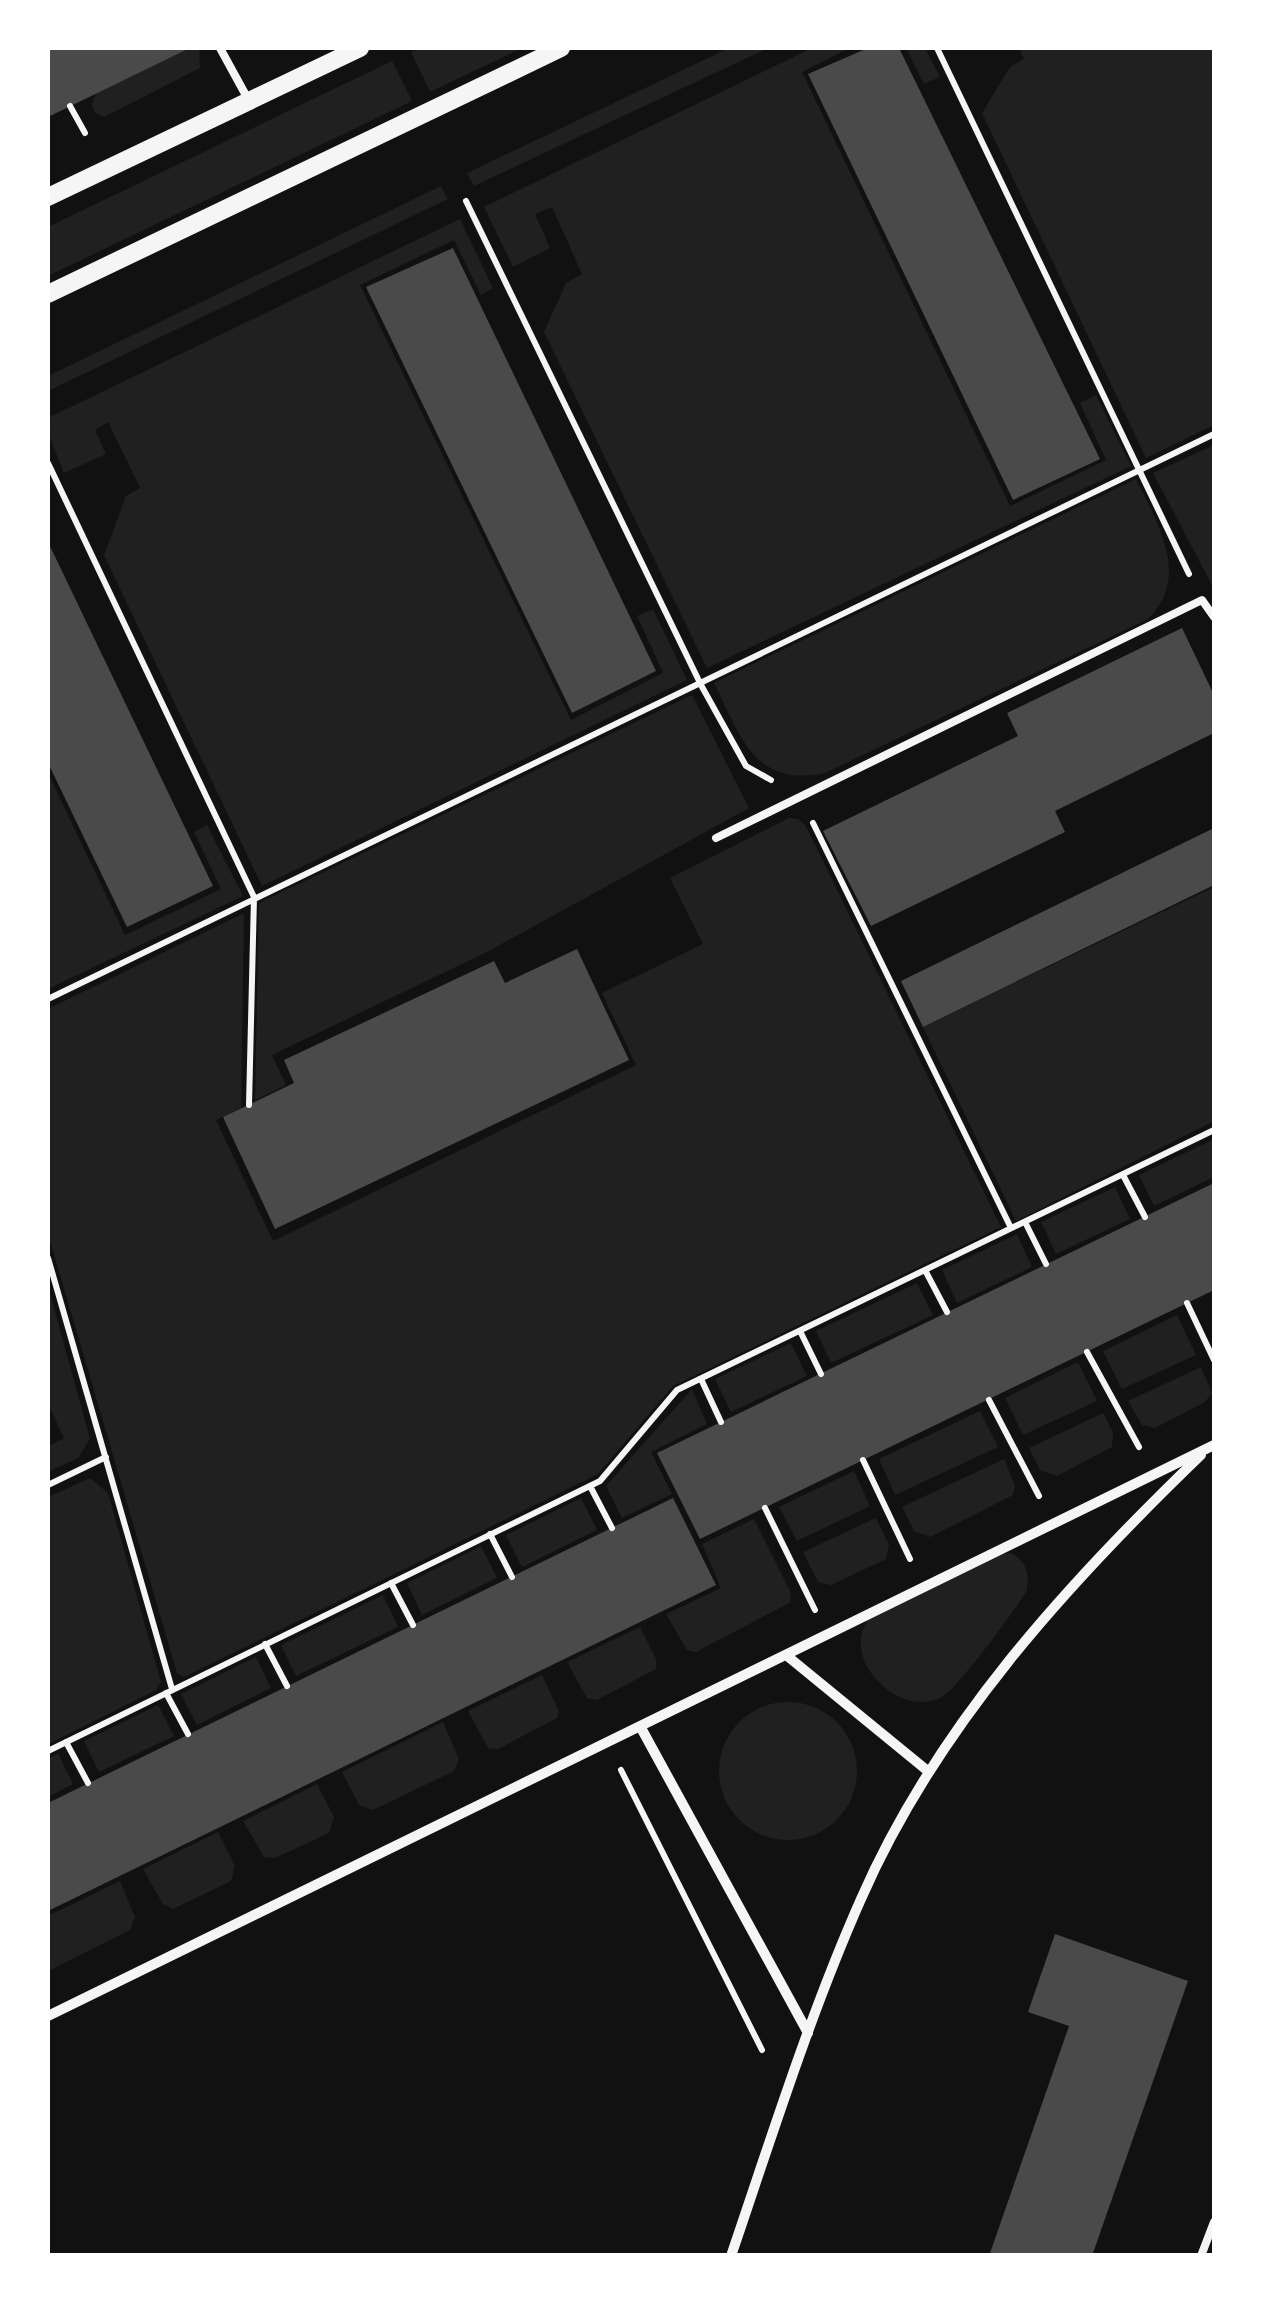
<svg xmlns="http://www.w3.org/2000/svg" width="1262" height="2303" viewBox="0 0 1262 2303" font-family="'Fira Sans Condensed',sans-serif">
	<rect width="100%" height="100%" fill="#111"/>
	<!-- green -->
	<path fill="#202020" d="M190,48H199L200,68L104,117L95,113L92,104L96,93Z
		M420,48H522L430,92L411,52Z
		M729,48H768L474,186L467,173Z
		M812,48H849L802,72L1010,506L1106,460L1080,403L1096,395L1131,466L707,668L544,332L566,283L582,274L552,207L535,214L550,248L513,267L484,207Z
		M906,48H925L940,77L924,84Z
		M1019,48H1214V425L1146,458L982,113L1010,67L1024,59Z
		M392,61L412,101L48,276V227Z
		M441,186L448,199L48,391V376Z
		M460,219L493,288L481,295L454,240L360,285L571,720L663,673L637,616L653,609L687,680L262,886L104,555L126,496L140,488L108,422L95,430L106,454L64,473L48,433V418Z
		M1214,445V589L1153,473Z
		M1136,479C1158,524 1191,577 1148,619L825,773C754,788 740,735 714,683Z
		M692,695L749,808L487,952L272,1055L286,1085L255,1100L259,903Z
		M48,773L125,935L221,889L194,832L207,825L243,896L48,989Z
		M789,818L798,819L806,826L1001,1227L673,1386L598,1474L184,1677L177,1673L48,1234V1009L244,913L241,1108L216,1120L273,1241L636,1065L602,993L703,944L670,878Z
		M1214,887V1121L1016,1221L923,1027Z
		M1214,1139V1177L1154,1206L1139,1175Z
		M1115,1187L1130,1219L1056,1254L1041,1222Z
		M1017,1234L1032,1267L957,1303L942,1270Z
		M917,1283L933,1315L831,1363L816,1331Z
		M48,1286L90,1439L78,1458L48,1472V1447L64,1438L48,1404Z
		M1177,1315L1196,1355L1122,1389L1103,1351Z
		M791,1343L807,1376L731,1412L715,1379Z
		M1078,1362L1097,1401L1023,1435L1005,1398Z
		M1201,1367L1212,1393L1205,1402L1155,1428L1142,1425L1128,1401Z
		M692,1389L707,1424L651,1452L672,1494L622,1518L606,1486Z
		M980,1411L998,1447L895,1495L879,1459Z
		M1103,1413L1113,1432L1112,1447L1057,1476L1040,1470L1029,1448Z
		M1004,1459L1015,1486L1013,1495L930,1537L914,1531L902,1507Z
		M854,1471L870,1506L797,1541L779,1507Z
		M90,1478L108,1493L161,1682L156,1690L48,1744V1497Z
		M581,1498L597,1530L522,1567L506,1535Z
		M876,1518L889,1545L886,1559L831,1585L818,1582L803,1552Z
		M754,1519L790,1591L791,1602L696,1652L687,1650L666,1614L721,1588L702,1544Z
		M481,1546L497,1578L422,1615L407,1583Z
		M1011,1553C1027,1561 1029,1574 1027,1590C1016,1609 957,1690 940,1698C898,1718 840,1659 868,1620L998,1554Z
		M383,1595L398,1627L296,1676L281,1645Z
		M640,1627L656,1659V1669L597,1700L587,1698L567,1662Z
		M256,1657L271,1688L197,1725L181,1694Z
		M542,1675L559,1711L557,1718L498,1749L488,1748L468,1711Z
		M719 1771a69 69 0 1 1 138 0a69 69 0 1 1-138 0Z
		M158,1705L174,1736L99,1772L84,1741Z
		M443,1722L459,1759L454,1771L373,1810L359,1805L342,1772Z
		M58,1753L73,1784L48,1797V1759Z
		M317,1784L334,1817L329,1833L275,1858L264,1857L243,1821Z
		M218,1832L235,1866L231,1881L173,1909L163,1904L143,1869Z
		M120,1881L135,1917L130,1930L48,1971V1916Z"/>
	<!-- building -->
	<path fill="#4a4a4a" d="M48,48H190L48,117Z
		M868,48H899L1100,459L1013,500L808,74Z
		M453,248L656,671L572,713L366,287Z
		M48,542L213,886L127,927L48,763Z
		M1182,628L1214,695V733L1055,811L1065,832L871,926L823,831L1018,736L1007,713Z
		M1214,828V885L923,1027L901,981Z
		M577,949L629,1060L275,1229L223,1117L294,1083L284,1060L494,961L505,983Z
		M1214,1183V1290L700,1539L657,1453Z
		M673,1498L716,1585L48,1911V1803Z
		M1055,1934L1188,1981L1092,2256H989L1069,2026L1028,2012Z"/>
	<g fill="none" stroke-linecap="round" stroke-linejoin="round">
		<!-- path -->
		<path stroke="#f5f5f5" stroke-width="6" d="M937,48L1189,574
			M70,106L85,133
			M466,201L701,685L746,766L771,780
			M48,463L254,897L249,1105
			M813,823L1011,1228
			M48,999L1214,434
			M1123,1175L1145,1217
			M1025,1222L1046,1264
			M48,1258L172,1689
			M925,1270L947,1312
			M1187,1303L1214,1360
			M800,1331L821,1374
			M1087,1352L1139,1447
			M701,1379L721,1422
			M989,1400L1039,1496
			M863,1460L910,1559
			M48,1485L106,1457
			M590,1486L612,1528
			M765,1508L815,1610
			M490,1534L512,1577
			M391,1583L413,1625
			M265,1644L287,1686
			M166,1693L188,1734
			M66,1742L88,1783
			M48,1751L600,1481L677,1390L1214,1130
			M621,1770L762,2050"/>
		<!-- service -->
		<path stroke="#f5f5f5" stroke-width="8" d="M220,48L249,101
			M716,838L1202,600L1214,617
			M1201,2256L1214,2222"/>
		<!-- minor -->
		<path stroke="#f5f5f5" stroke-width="10" d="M786,1655L929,1772
			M640,1726L808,2033
			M48,2016L1214,1445
			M731,2256C772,2136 810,2014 861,1899C936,1727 1068,1583 1201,1455"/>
		<!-- tertiary -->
		<path stroke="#f5f5f5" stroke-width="18" d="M48,197L360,48
			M48,294L561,48"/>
	</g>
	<!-- border -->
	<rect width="1262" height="2303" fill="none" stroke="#ffffff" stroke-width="100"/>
</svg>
